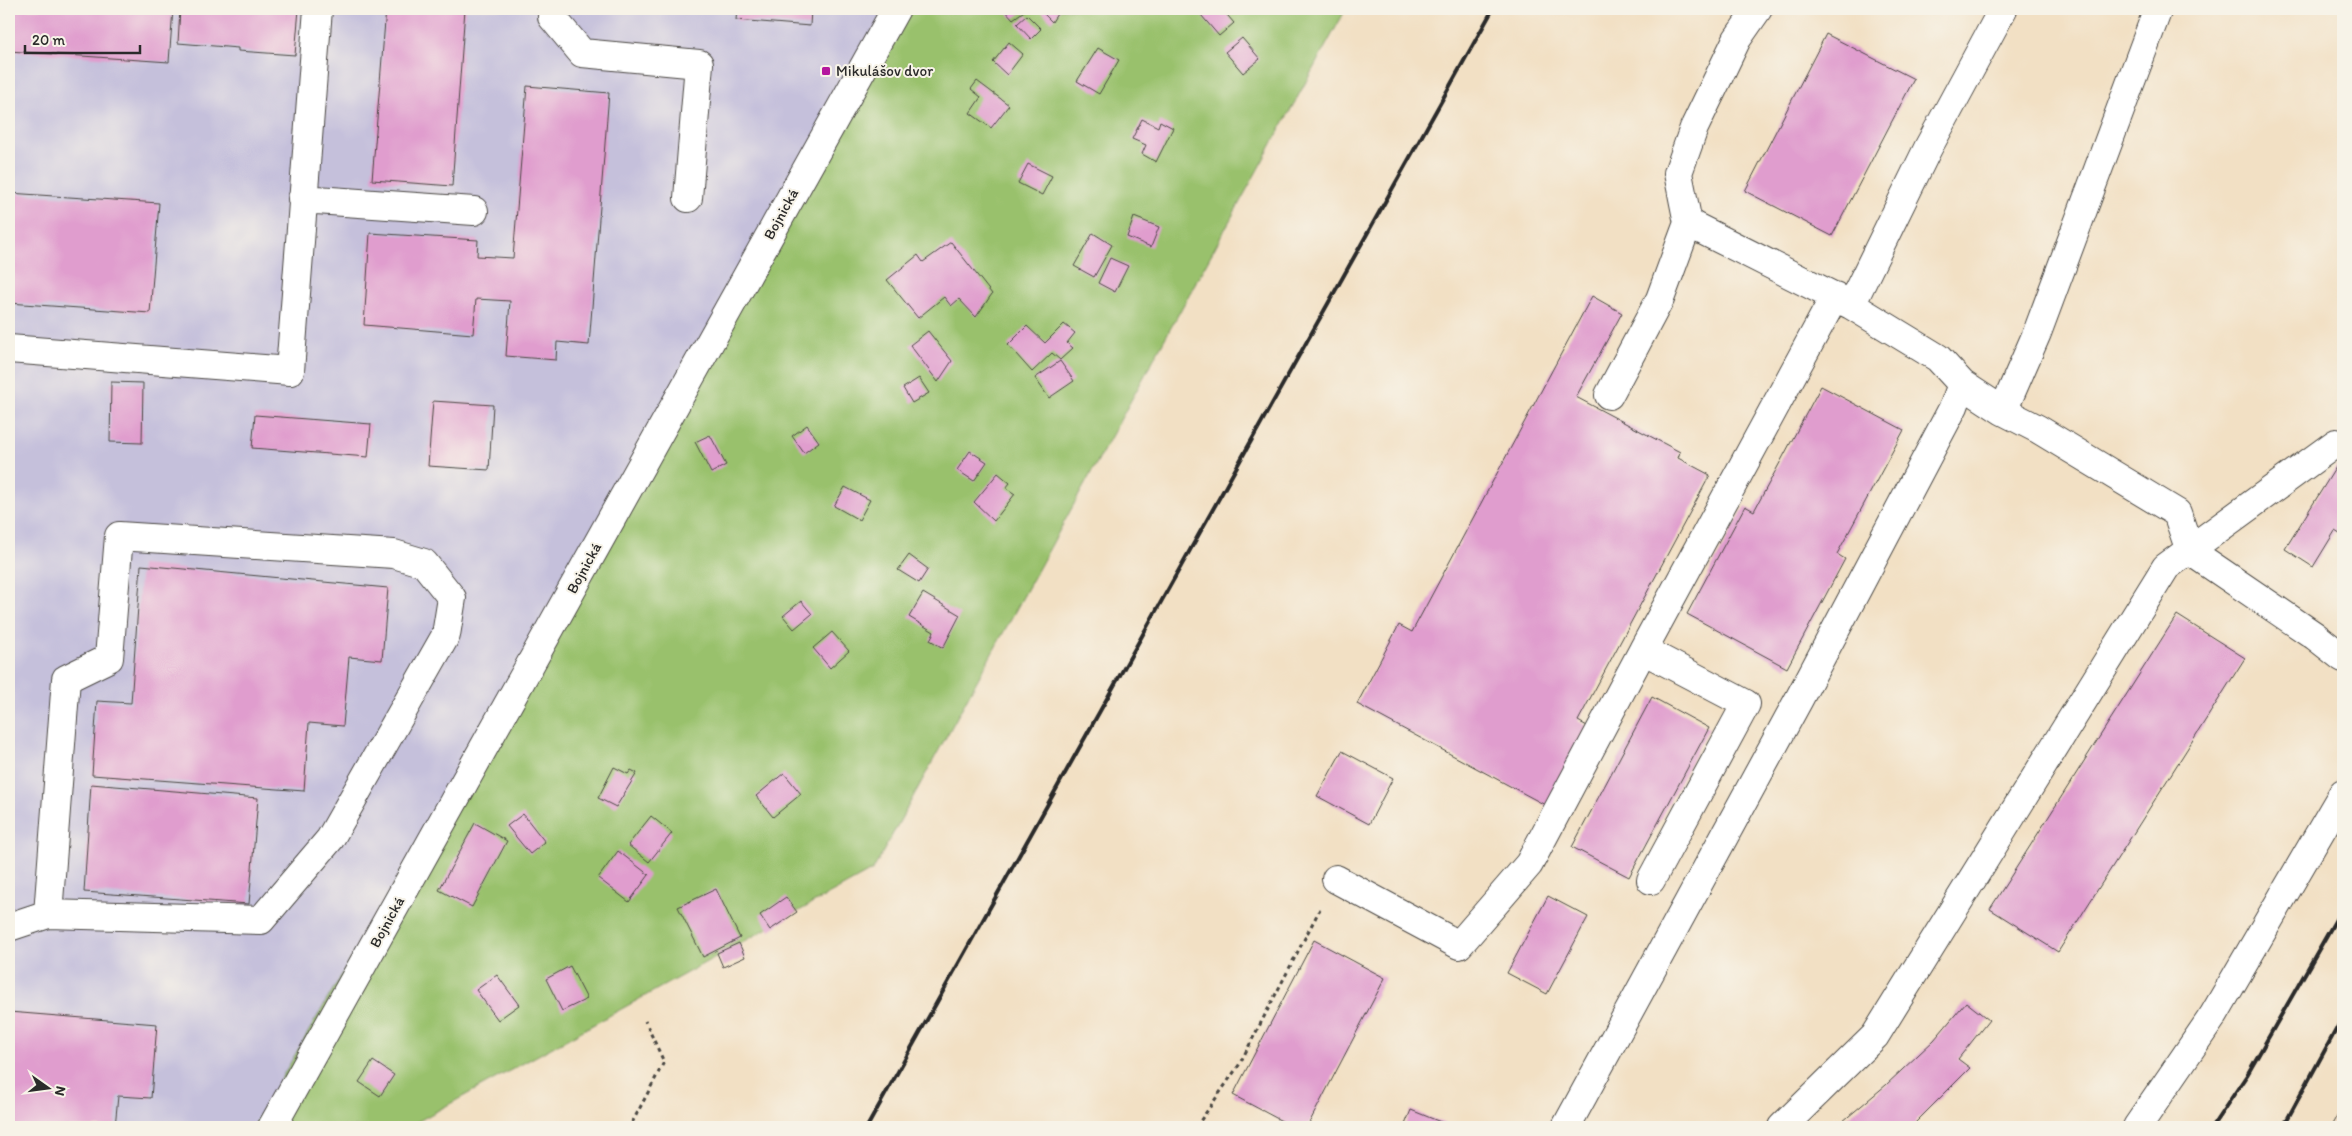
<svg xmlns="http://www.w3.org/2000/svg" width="2352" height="1136" viewBox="0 0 2352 1136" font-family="Itim,sans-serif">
	<rect width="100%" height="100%" fill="#f7f3e8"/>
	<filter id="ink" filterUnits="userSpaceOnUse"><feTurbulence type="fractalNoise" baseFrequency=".02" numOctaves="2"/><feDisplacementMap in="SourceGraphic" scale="10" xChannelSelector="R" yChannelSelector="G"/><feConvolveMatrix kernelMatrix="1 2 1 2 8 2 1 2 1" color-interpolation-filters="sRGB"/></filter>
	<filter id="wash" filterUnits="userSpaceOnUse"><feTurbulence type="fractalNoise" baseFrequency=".0096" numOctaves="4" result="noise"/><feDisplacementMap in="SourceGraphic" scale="20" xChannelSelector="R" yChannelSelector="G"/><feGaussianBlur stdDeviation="1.12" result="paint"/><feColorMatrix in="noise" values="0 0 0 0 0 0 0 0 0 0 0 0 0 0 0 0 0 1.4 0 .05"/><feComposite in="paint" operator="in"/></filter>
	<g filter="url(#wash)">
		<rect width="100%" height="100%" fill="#f2e0c4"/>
		<!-- industrial -->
		<path fill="#c5c0db" d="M9,9H905L253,1127H9Z"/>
		<!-- green -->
		<path fill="#99c16c" stroke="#62764c" d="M905,9H1346L873,870L408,1127H253Z"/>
		<g id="blocks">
			<!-- building -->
			<path fill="#e09dce" d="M9,9H173L169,62L9,51Z
				M180,9H299L295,55L238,51V48L178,43Z
				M386,9H465L452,186L372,180Z
				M737,9H811L810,26L736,20Z
				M1004,9H1027L1013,19Z
				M1039,9H1060L1052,22Z
				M1208,9H1222L1234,23L1219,36L1201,15Z
				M1027,15L1041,29L1031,39L1017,24Z
				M1826,34L1914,79L1832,236L1745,191Z
				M1242,38L1260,59L1243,73L1225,52Z
				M1009,42L1023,54L1007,75L993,62Z
				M1098,48L1119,60L1099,94L1077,81Z
				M977,81L1009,105L991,128L970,113L981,97L971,89Z
				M527,86L609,93L589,345L557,342L556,360L506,356L510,301L476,299L473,334L364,325L370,233L478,240L477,256L513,258Z
				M1142,119L1158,127L1160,121L1173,128L1156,162L1142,154L1146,145L1132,139Z
				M1028,164L1052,176L1042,195L1018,183Z
				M9,193L159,203L150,313L9,303Z
				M1134,217L1159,227L1151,247L1127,237Z
				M1093,233L1112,245L1094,277L1074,266Z
				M951,242L992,294L976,317L959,299L951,306L944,297L918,318L887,280L918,255L923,262Z
				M1110,258L1128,266L1115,292L1098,283Z
				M1592,296L1622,313L1576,397L1680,452L1678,458L1710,475L1578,721L1589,727L1547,806L1357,704L1399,625L1412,632Z
				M1064,324L1075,333L1067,343L1073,348L1060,360L1052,353L1032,372L1008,345L1027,326L1045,343Z
				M928,331L952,361L938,382L910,345Z
				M1060,361L1074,381L1049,398L1035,378Z
				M919,378L929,393L912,403L903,388Z
				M111,382L143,383L142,443L110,442Z
				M1821,386L1904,430L1837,554L1845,559L1787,668L1687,614L1745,506L1754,511Z
				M433,401L493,405L489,470L428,466Z
				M255,415L371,424L368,457L252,448Z
				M807,425L819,442L804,453L792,436Z
				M710,435L726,465L711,473L695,442Z
				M970,451L987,462L974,481L957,470Z
				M2341,459L2343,460V536L2335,531L2313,567L2285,549Z
				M998,473L1010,483L1006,488L1015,494L994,521L974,502Z
				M845,487L870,500L859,520L834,506Z
				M909,555L928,569L919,583L898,570Z
				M141,565L388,588L382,660L349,657L343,726L309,723L304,791L92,775L97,701L131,703Z
				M923,593L960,615L943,648L930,640L934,632L909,617Z
				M801,601L812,614L794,629L783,616Z
				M2177,615L2245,658L2058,952L1990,909Z
				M832,632L849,651L830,668L813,648Z
				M1652,697L1709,728L1629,877L1572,847Z
				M1342,751L1393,778L1369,824L1317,796Z
				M614,767L628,774L631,770L637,773L616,807L598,798Z
				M784,773L801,794L773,817L756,796Z
				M91,784L258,798L249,904L84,892Z
				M523,814L545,842L530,854L507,826Z
				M651,816L672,833L649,862L628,845Z
				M475,823L507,841L472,907L439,890Z
				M618,851L649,875L629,902L598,878Z
				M716,889L740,938L703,957L678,907Z
				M1548,896L1588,917L1547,994L1507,973Z
				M786,897L797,912L770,930L760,915Z
				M1314,940L1385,978L1307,1127H1293L1233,1095Z
				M739,943L745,957L723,967L717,953Z
				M570,966L587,999L562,1011L546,979Z
				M497,975L519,1005L498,1020L476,990Z
				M1966,1002L1989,1020L1958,1059L1970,1068L1911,1127H1836L1886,1085L1934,1040Z
				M9,1012L157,1024L151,1098L118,1096L115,1127H9Z
				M373,1061L394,1075L380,1096L359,1082Z
				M1411,1110L1453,1127H1404Z
				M2340,1111L2343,1112V1127H2331Z"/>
		</g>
	</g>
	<g filter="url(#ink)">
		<use href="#blocks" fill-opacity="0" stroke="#494642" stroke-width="1"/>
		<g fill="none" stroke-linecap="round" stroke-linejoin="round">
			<defs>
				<path id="minor" d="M553,9L552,17L582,53L699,64L688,198
					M1758,9L1737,39L1694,128L1678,173L1688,223L1851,305L1938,358L1962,384
					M2158,9L2037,333L2003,411L2038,429L2177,513L2190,551L2315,636L2343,658
					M302,199L474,211
					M1851,305L1928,148L2003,9
					M9,349L290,371L318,9
					M1609,395L1660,299L1688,223
					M1336,879L1459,945L1529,864L1643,650
					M1651,880L1746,704L1643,650L1835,296
					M9,927L48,914L261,920L330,839L446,635L452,598L424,563L394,554L119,536L109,658L66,679L48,914
					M272,1127L896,9
					M1566,1127L1799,699L1954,406L1962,384L2003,411
					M1782,1127L1875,1036L2166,567L2336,443
					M2137,1127L2213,1016L2343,793"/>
			</defs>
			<!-- minor casing -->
			<use href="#minor" stroke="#494642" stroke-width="30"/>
			<!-- path -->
			<path stroke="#494642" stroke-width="3" stroke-dasharray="4 4" stroke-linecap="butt" d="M625,1127L633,1121L664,1062L645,1021
				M1196,1127L1239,1065L1320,909"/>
			<!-- minor -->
			<use href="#minor" stroke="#fff" stroke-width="28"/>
			<!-- rail -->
			<path stroke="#2b2b2b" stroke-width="4" d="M867,1127L1493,9
				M2212,1127L2247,1075L2343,907
				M2283,1127L2343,1017"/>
		</g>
	</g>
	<!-- markers -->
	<rect fill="#b5179e" stroke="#f7f3e8" stroke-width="2" x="821" y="66" width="10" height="10" rx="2.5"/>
	<g text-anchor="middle" stroke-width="4" stroke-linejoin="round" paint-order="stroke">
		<!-- poi labels -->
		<g font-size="15" fill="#2b2b2b" stroke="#f7f3e8" text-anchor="start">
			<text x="836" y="76">Mikulášov dvor</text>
		</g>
		<!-- street labels -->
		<g font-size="15" fill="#2b2b2b" stroke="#f7f3e8">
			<text transform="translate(781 214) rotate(-61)" y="5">Bojnická</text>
			<text transform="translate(584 568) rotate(-61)" y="5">Bojnická</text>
			<text transform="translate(387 922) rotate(-61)" y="5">Bojnická</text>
		</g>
	</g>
	<!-- margin -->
	<rect width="2352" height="1136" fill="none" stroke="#f7f3e8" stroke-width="30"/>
	<!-- north arrow -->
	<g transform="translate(48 1088) rotate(104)" stroke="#f7f3e8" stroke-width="4" paint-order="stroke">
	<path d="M0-4L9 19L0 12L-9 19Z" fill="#2b2b2b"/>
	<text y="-8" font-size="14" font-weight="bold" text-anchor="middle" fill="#2b2b2b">N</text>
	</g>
	<!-- scale -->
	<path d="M25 45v8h115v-8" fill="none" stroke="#2b2b2b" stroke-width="2.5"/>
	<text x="32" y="45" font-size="15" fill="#2b2b2b" stroke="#f7f3e8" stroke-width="4" paint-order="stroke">20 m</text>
</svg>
